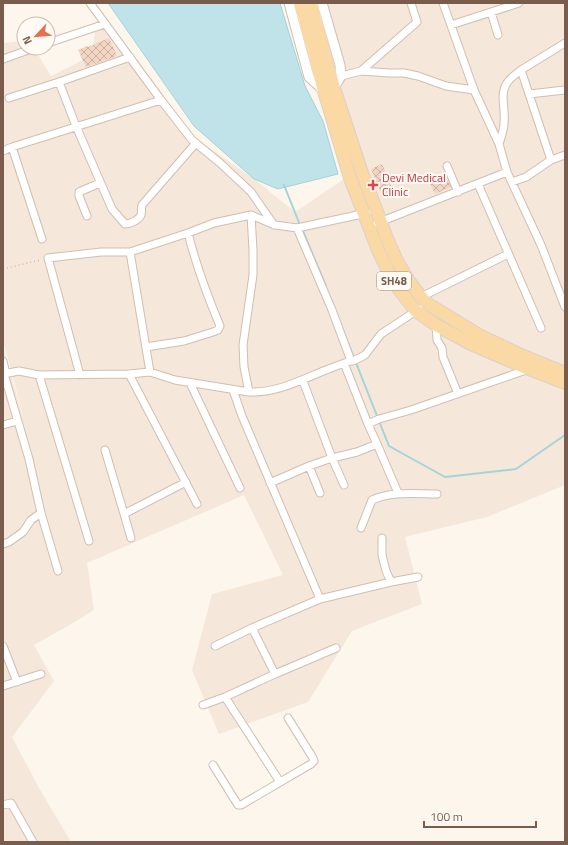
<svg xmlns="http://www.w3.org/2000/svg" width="568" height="845" viewBox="0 0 568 845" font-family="'Titillium Web',sans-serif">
	<defs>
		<pattern id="building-cross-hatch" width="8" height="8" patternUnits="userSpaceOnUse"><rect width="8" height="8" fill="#f3d5c3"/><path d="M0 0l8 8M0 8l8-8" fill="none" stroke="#cab0a1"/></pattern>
	</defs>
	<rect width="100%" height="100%" fill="#fdf6ec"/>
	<!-- residential -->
	<path fill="#f5e8da" d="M316,3H565V485L487,517L405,537L422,604L352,631L308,702L219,734L192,670L212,594L283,575L244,495L87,563L94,610L73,623L34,645L54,681L12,737L39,788L71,842H3V346L25,425L12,373L3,341V43L24,41V48H34L51,76L91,56L98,14L185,131L254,179L295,212L353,173L341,137Z"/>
	<!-- water -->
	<path fill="#bfe3e8" stroke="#a5d3da" d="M108,3H280L305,86L323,121L338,174L278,189L254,179L194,126Z"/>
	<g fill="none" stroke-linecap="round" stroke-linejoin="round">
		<!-- stream -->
		<path stroke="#a5d3da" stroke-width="2" d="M284,185L300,225
			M302,229L326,286
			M339,320L389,446L445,477L516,469L565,435"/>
	</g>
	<!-- building -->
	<path fill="url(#building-cross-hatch)" d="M109,38L117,56L86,67L78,50L87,46L88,47Z
		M382,164L393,190L382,195L371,169Z
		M446,177L451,187L435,194L430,184Z"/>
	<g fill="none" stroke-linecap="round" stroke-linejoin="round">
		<defs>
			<path id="minor" d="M90,3L161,100L192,140L220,163L251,192L274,225
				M443,3L474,90L499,144L507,172L541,245L565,307
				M491,12L498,35
				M451,25L519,3
				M48,43L105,24
				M130,57L59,82L76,126L112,209L125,224C130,224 139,220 141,215C142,212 141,208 142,205L196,143
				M3,59L34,48
				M521,70L565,43
				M361,71L417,22L411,3
				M341,76L361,71L389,73H404L418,76L446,86L474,90
				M529,94L551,160
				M9,98L59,82
				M499,144C501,137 504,130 504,123C506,109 499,95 507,83C510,78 516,74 521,70L529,94L565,90
				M12,147L42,239
				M3,151L12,147L161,100
				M447,166L458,192
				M512,182L526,177L551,160L565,155
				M478,184L541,328
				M87,216L79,196V192L100,183
				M377,223L507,172
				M297,228L332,310L351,361
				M130,252L150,372
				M421,297L508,254
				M436,325L437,340L442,348L443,357L458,394
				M146,347L184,341L213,332L218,330L220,326C207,295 196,265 188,233
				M3,361L6,374
				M344,363L368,424
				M3,374L19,371L39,375L129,374L150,372L175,380L249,392C275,393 297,382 321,372C331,368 341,364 351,361H353L365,355L381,334L419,309
				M4,374L29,459L41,513L58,571
				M129,374L197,504
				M39,375L89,541
				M80,375L48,258L101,252H130L188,233L214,223L251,215L275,225L297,228L367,213
				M303,381L332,458L344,485
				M190,383L240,488
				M233,390L242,416L320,599
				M249,392L244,367L243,345L253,275V250L251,215
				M3,425L17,421
				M377,444L398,493
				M105,450L124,514L186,482
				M309,466L320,493
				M270,483L309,466L332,458L357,452L377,444L368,424L379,419L411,410L529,369
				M124,514L131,538
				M361,528L372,500C392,491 415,494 437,494
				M3,544L9,542L23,532L31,520L41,513
				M391,582L418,577
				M3,646L17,682
				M215,646L252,628L320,599L391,582L386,571L382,555V538
				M275,674L336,648
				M3,686L41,674
				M225,697L280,782
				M203,705L225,697L275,674L252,628
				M213,765L238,805H241L311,764L314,761L313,758L288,718
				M3,805L11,803L33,842"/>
			<path id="tertiary" d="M289,3L309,77L323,90
				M322,3L340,65L341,76L334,88"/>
			<path id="primary" d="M300,3L324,91L350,178L378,250L388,271L400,291L416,311L436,325L471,344L529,369L565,383
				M311,3L334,88L362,173L376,209L386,236L397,261L409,281L421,297L428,304L479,335L521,355L565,373"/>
		</defs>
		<!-- minor casing -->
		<use href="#minor" stroke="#d1beb0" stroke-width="9"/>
		<!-- tertiary casing -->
		<use href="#tertiary" stroke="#d1beb0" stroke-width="11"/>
		<!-- primary casing -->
		<use href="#primary" stroke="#dad1cd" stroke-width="14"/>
		<!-- path -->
		<path stroke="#d9b8a5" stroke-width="1.5" stroke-dasharray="1 3" stroke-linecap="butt" d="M3,269L40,260"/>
		<!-- minor -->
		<use href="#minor" stroke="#fff" stroke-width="7"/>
		<!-- tertiary -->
		<use href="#tertiary" stroke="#fff" stroke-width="9"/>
		<!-- primary -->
		<use href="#primary" stroke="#fbd9a5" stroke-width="12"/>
	</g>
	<!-- markers -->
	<path fill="#e0444e" stroke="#fffaf3" stroke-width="1.5" d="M371 179h4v4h4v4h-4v4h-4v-4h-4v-4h4z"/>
	<g text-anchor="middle" stroke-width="4" stroke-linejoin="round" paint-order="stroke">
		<!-- shield labels -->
		<rect fill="#fffaf3" stroke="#a28b7f" stroke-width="1" x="377" y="272" width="34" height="18" rx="3"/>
		<g font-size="11" font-weight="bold" fill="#7a5c4d">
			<text x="394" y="285">SH48</text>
		</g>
		<!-- health labels -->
		<g font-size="12" fill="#be3a42" stroke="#fffaf3" text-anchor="start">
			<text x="382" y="182">Devi Medical<tspan x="382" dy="14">Clinic</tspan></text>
		</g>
	</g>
	<!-- border -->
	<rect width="568" height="845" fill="none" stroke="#7a5c4d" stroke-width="8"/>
	<!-- north arrow -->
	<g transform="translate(36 36) rotate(244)"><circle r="19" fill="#fffaf3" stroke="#cabbb1"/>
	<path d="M0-3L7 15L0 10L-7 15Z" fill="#e76f51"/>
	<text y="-6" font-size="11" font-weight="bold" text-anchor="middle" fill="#7a5c4d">N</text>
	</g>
	<!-- scale -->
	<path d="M424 821v6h112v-6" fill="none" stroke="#7a5c4d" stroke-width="2"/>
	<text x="430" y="821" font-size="12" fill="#7a5c4d" stroke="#fffaf3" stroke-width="3" paint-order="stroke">100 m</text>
</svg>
